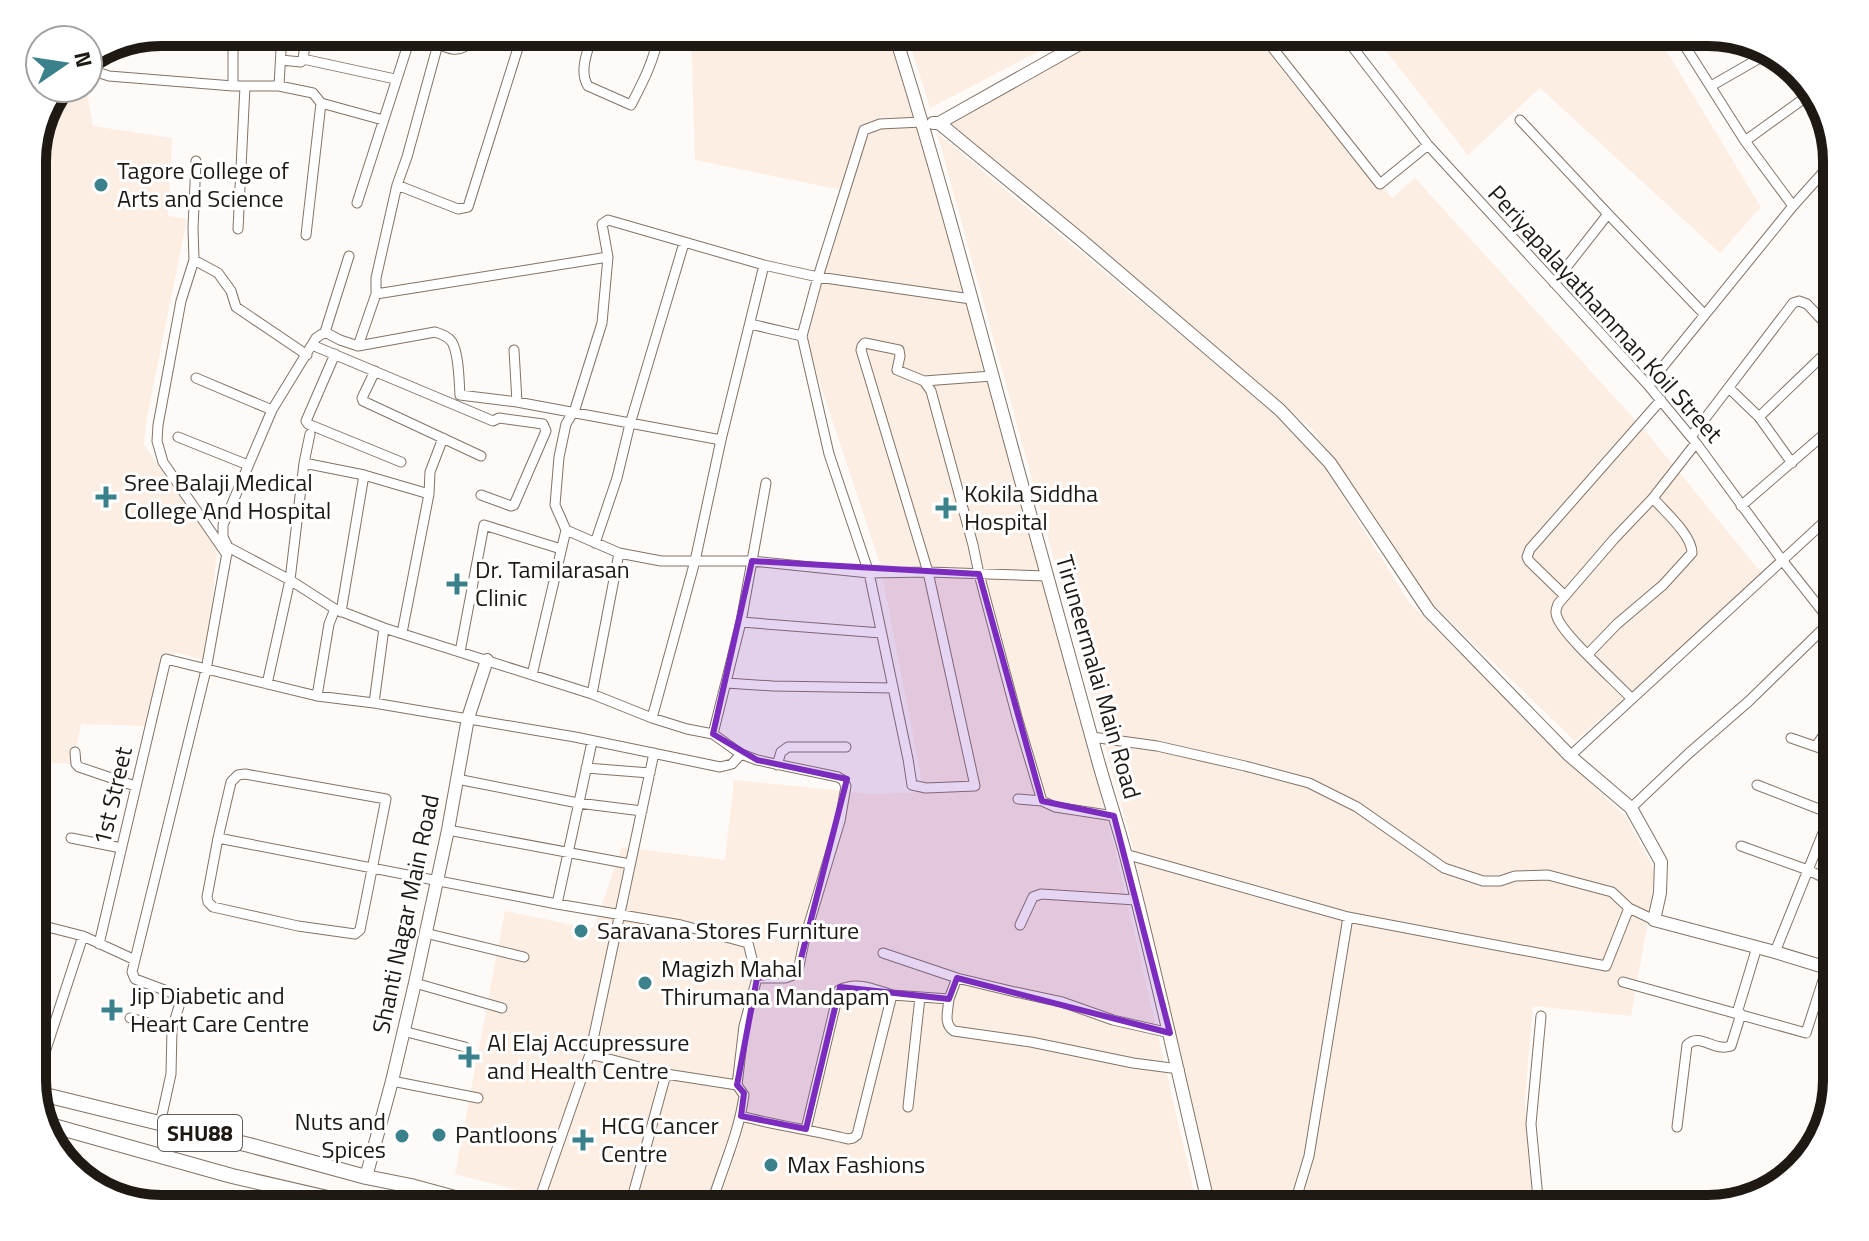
<svg xmlns="http://www.w3.org/2000/svg" width="1869" height="1241" viewBox="0 0 1869 1241" font-family="'Titillium Web',sans-serif">
	<rect width="100%" height="100%" fill="#fdfaf7"/>
	<!-- built -->
	<path fill="#fdeee4" d="M691,32H887L923,137L1116,853L1198,1209H593L455,1174L505,911L593,929L622,847L725,860L734,780L874,794L924,792L880,564L806,341L847,191L695,160Z
		M906,32H1076L930,108Z
		M1112,32H1255L1392,198L1415,178L1647,433L1764,576L1575,741L1431,603L1312,429L950,123Z
		M1371,32H1655L1761,207L1720,253L1540,88L1468,155Z
		M62,88H86L93,126L172,138L168,216L187,219L147,417L144,444L217,550L207,661L175,652L146,726L81,724L73,764L32,761V153Z
		M937,133L1261,402L1316,454L1409,602L1560,754L1626,817L1655,871L1649,916L1631,1016L1533,1006L1525,1100L1534,1209H1214L1131,840Z"/>
	<g fill="none" stroke-linecap="round" stroke-linejoin="round">
		<defs>
			<path id="street" d="M419,32L438,44
				M469,32L464,47C455,52 448,48 438,44L407,157L397,185L376,278V294L358,346L340,340L325,332L316,338L272,410L223,525V537L228,547L290,580L335,609L384,628L592,694L652,718L687,729L713,734L741,754L757,760L838,777L843,780L846,786L840,821L805,937L798,971L793,975L785,978H757L744,1026L737,1085L744,1095C739,1134 721,1171 710,1209
				M593,32C589,48 578,71 588,86L631,105C643,82 655,59 659,32
				M1260,32L1380,184L1428,145
				M1341,32L1428,145L1648,385L1696,443L1782,560L1827,617L1837,625
				M1676,32L1745,141L1793,206
				M233,35V86
				M303,59L307,32
				M93,60L97,72L109,76L233,86H279L313,93L321,103L383,120
				M281,60L301,62L303,59L395,79
				M1789,64L1808,95
				M279,86L282,32
				M1711,86L1772,51
				M1520,120L1608,214
				M1745,141L1813,92
				M196,161L193,228L194,260L218,273L231,291L236,307L307,355
				M397,185L458,209L468,207L523,32
				M357,203L412,32
				M238,229L245,86
				M306,235L321,103
				M608,257L602,224L608,220L764,265L818,277L971,299
				M194,260L181,301L158,425L157,441L163,462L227,555
				M1554,283L1608,214L1704,314
				M376,294L608,257L602,323L575,409L566,424L559,457L555,505L566,530L619,553L661,561H752L869,573L928,572L1047,576
				M750,324L802,336L829,454L869,573L908,759L912,785L926,788L975,786L928,572L861,350L862,346L865,343L899,350L900,356L897,370L924,381L931,391L973,545L979,574L1017,717L1042,801L1055,807L1114,816
				M325,332L349,256
				M802,336L818,277L864,130L880,124L922,122
				M312,345L493,421L499,418L543,424L546,431L514,505L511,506L481,495
				M358,346L435,332C441,334 448,336 452,342C459,354 459,381 460,395L517,402L721,440
				M514,350L517,402
				M335,354L306,421L308,424L401,462
				M375,371L362,398L363,401L481,456
				M196,378L272,410
				M924,381L992,376
				M1648,385L1793,206L1836,158
				M1729,388L1759,417L1837,342
				M1759,417L1792,463
				M178,437L248,465
				M1691,437L1793,303L1799,301L1807,304L1837,336
				M304,463L364,475
				M429,494L430,472L443,438
				M1741,506L1837,423
				M595,543L617,478L630,424L684,243
				M1565,596L1529,561L1527,557L1530,549L1661,400
				M341,612L364,475L429,494L402,633
				M741,622L881,633
				M460,652L484,525L561,549
				M1588,654L1617,624L1663,585L1692,553C1692,535 1665,512 1653,498
				M532,675L566,530
				M726,683L773,686L893,688
				M267,684L290,580L304,463L310,434
				M592,694L619,553
				M317,696L329,624L335,609
				M1632,699C1616,682 1563,635 1557,617C1555,611 1556,610 1558,604L1614,539L1653,498L1696,443
				M374,703L384,628
				M652,718L695,561L721,440L764,265
				M713,734L741,622L766,483
				M1092,737L1157,746L1245,766L1309,783L1357,807L1444,868L1483,881H1500L1515,876L1548,875L1612,892L1629,908
				M1791,738L1837,754
				M1816,746L1837,716
				M75,752L76,764L79,767L135,786
				M1570,756L1837,510
				M777,765L781,752L788,747H846
				M586,768L650,773
				M457,779L578,803L642,811
				M1757,785L1837,816
				M1018,799L1042,801
				M1631,808L1688,754L1749,701L1827,625L1828,612L1837,602
				M448,830L630,864
				M71,838L121,848
				M218,838L207,897L208,902L213,907L298,926L355,934L360,930L386,799L245,774L238,775L231,782L218,838L557,904L681,925L748,943L757,978
				M1741,846L1808,870L1837,884
				M1125,854L1348,917L1606,966L1629,908L1654,920
				M557,904L592,742
				M32,923L83,936L133,959
				M1020,925L1033,897L1041,894L1136,900
				M425,933L524,957
				M99,944L166,659L317,696L374,703L575,737L720,767L732,764L741,754
				M1775,952L1837,798
				M883,953L957,978
				M1623,982L1806,1033L1827,968
				M415,983L502,1008
				M949,999C948,1011 943,1024 954,1031L1031,1042L1133,1063L1179,1069
				M1737,1013L1757,947
				M130,1018L172,1029
				M403,1031L465,1047
				M590,1054L666,1074L737,1085
				M392,1081L478,1098
				M33,1089L83,936
				M908,1107L920,997
				M741,1116C777,1126 813,1130 848,1139L853,1138L857,1135L892,995L949,999L957,978L1015,992L1062,1002L1113,1020L1170,1033
				M160,1124L171,1074L172,1029L180,1003L179,998L175,994L135,979L132,972L206,670L228,547
				M1677,1127L1687,1045C1700,1032 1713,1052 1731,1046L1741,1014
				M806,1129L839,990C857,981 874,989 892,995
				M536,1209L590,1054L654,753
				M629,1209L666,1074
				M1293,1209L1309,1156L1348,917
				M1539,1209L1531,1124L1541,1016"/>
			<path id="secondary" d="M894,32C943,186 983,343 1026,499C1049,585 1073,671 1097,757C1106,790 1117,822 1126,856C1155,969 1181,1084 1207,1198L1211,1202L1212,1209
				M933,123H939L1101,32
				M939,123L1080,239L1280,410L1330,463L1429,611L1570,756L1631,808L1661,862L1660,893L1654,920L1775,952L1837,971
				M366,1177L392,1081L415,983L448,830L468,718L487,660"/>
			<path id="primary" d="M33,1092L249,1145L366,1177L411,1186L495,1209
				M43,1123L232,1176L375,1209"/>
		</defs>
		<!-- street casing -->
		<use href="#street" stroke="#827367" stroke-width="11"/>
		<!-- secondary casing -->
		<use href="#secondary" stroke="#827367" stroke-width="14"/>
		<!-- primary casing -->
		<use href="#primary" stroke="#827367" stroke-width="16"/>
		<!-- street -->
		<use href="#street" stroke="#fff" stroke-width="9"/>
		<!-- secondary -->
		<use href="#secondary" stroke="#fff" stroke-width="12"/>
		<!-- primary -->
		<use href="#primary" stroke="#fff" stroke-width="14"/>
	</g>
	<!-- marked area -->
	<path fill="#7b2cbf" fill-opacity="0.2" stroke="#7b2cbf" stroke-width="6" stroke-linejoin="round" d="M752,561L979,574L1042,801L1114,816L1170,1033L957,978L949,999L840,987L806,1129L741,1116L744,1093L737,1085L757,978L797,974L847,779L757,760L713,734Z"/>
	<!-- markers -->
	<g fill="#3a818b" stroke="#fff" stroke-width="3">
		<circle cx="101" cy="185" r="8"/>
		<path d="M102 485h8v8h8v8h-8v8h-8v-8h-8v-8h8z"/>
		<path d="M942 496h8v8h8v8h-8v8h-8v-8h-8v-8h8z"/>
		<path d="M453 572h8v8h8v8h-8v8h-8v-8h-8v-8h8z"/>
		<circle cx="581" cy="931" r="8"/>
		<circle cx="645" cy="983" r="8"/>
		<path d="M108 998h8v8h8v8h-8v8h-8v-8h-8v-8h8z"/>
		<path d="M465 1045h8v8h8v8h-8v8h-8v-8h-8v-8h8z"/>
		<circle cx="439" cy="1135" r="8"/>
		<circle cx="402" cy="1136" r="8"/>
		<path d="M579 1128h8v8h8v8h-8v8h-8v-8h-8v-8h8z"/>
		<circle cx="771" cy="1165" r="8"/>
	</g>
	<g text-anchor="middle" stroke-width="6" stroke-linejoin="round" paint-order="stroke">
		<!-- shield labels -->
		<rect fill="#fff" stroke="#625e5a" stroke-width="2" x="158" y="1115" width="84" height="36" rx="6"/>
		<g font-size="22" font-weight="bold" fill="#1f1914">
			<text x="200" y="1141">SHU88</text>
		</g>
		<!-- poi labels -->
		<g font-size="24" fill="#1f1914" stroke="#fff" text-anchor="start">
			<text x="117" y="179">Tagore College of<tspan x="117" dy="28">Arts and Science</tspan></text>
			<text x="124" y="491">Sree Balaji Medical<tspan x="124" dy="28">College And Hospital</tspan></text>
			<text x="964" y="502">Kokila Siddha<tspan x="964" dy="28">Hospital</tspan></text>
			<text x="475" y="578">Dr. Tamilarasan<tspan x="475" dy="28">Clinic</tspan></text>
			<text x="597" y="939">Saravana Stores Furniture</text>
			<text x="661" y="977">Magizh Mahal<tspan x="661" dy="28">Thirumana Mandapam</tspan></text>
			<text x="130" y="1004">Jip Diabetic and<tspan x="130" dy="28">Heart Care Centre</tspan></text>
			<text x="487" y="1051">Al Elaj Accupressure<tspan x="487" dy="28">and Health Centre</tspan></text>
			<text x="386" y="1130" text-anchor="end">Nuts and<tspan x="386" dy="28">Spices</tspan></text>
			<text x="601" y="1134">HCG Cancer<tspan x="601" dy="28">Centre</tspan></text>
			<text x="455" y="1143">Pantloons</text>
			<text x="787" y="1173">Max Fashions</text>
		</g>
		<!-- street labels -->
		<g font-size="24" fill="#1f1914" stroke="#fff">
			<text transform="translate(1605 314) rotate(48)" y="8">Periyapalayathamman Koil Street</text>
			<text transform="translate(1098 677) rotate(74)" y="8">Tiruneermalai Main Road</text>
			<text transform="translate(113 796) rotate(-77)" y="8">1st Street</text>
			<text transform="translate(406 914) rotate(-78)" y="8">Shanti Nagar Main Road</text>
		</g>
	</g>
	<!-- crop -->
	<path d="M0 0H1869V1241H0ZM161 46H1708A115 115 0 0 1 1823 161V1080A115 115 0 0 1 1708 1195H161A115 115 0 0 1 46 1080V161A115 115 0 0 1 161 46Z" fill="#fff" fill-rule="evenodd"/>
	<path fill="none" stroke="#1f1914" stroke-width="10" d="M161 46H1708A115 115 0 0 1 1823 161V1080A115 115 0 0 1 1708 1195H161A115 115 0 0 1 46 1080V161A115 115 0 0 1 161 46Z"/>
	<!-- north arrow -->
	<g transform="translate(64 64) rotate(77)"><circle r="38" fill="#ffffff" stroke="#a5a3a1" stroke-width="2"/>
	<path d="M0-6L14 30L0 20L-14 30Z" fill="#3a818b"/>
	<text y="-12" font-size="22" font-weight="bold" text-anchor="middle" fill="#1f1914">N</text>
	</g>
</svg>
